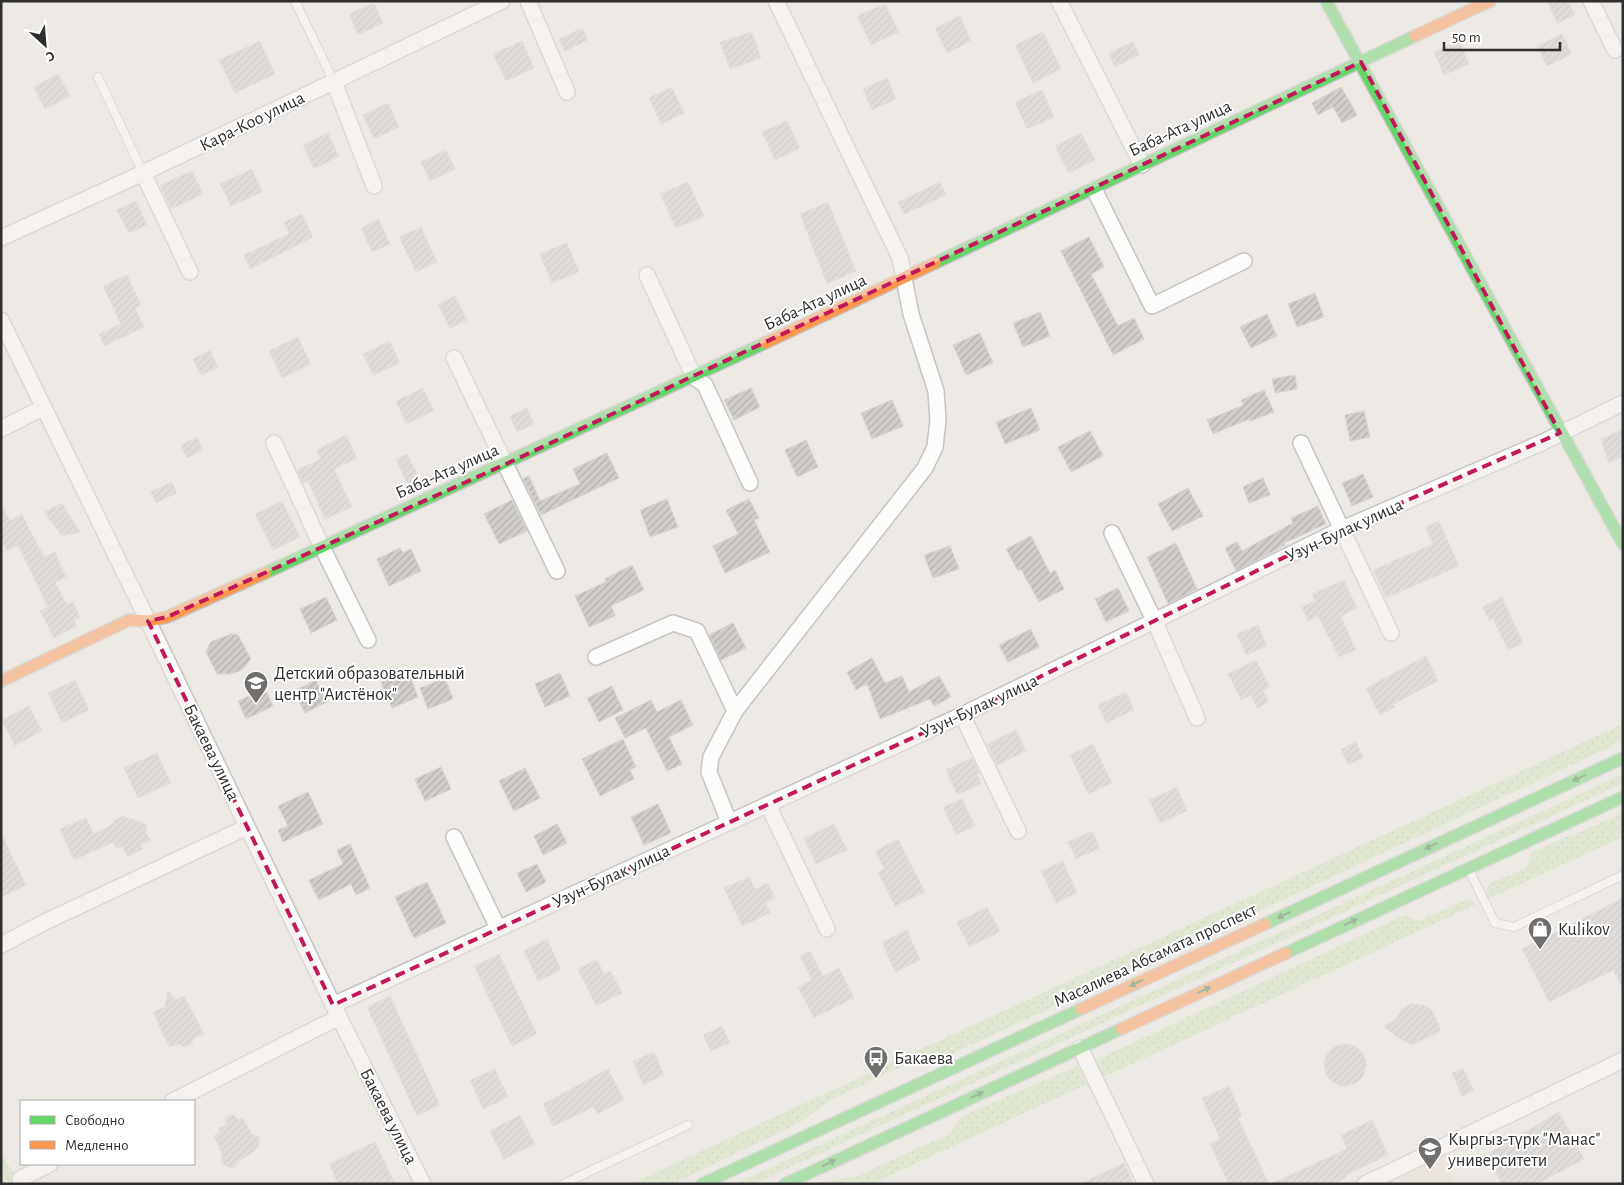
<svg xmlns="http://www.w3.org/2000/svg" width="1624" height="1185" viewBox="0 0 1624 1185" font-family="'Alegreya Sans',sans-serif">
	<defs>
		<pattern id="grass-dots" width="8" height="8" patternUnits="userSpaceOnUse" patternTransform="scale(1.25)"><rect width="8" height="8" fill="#cee6be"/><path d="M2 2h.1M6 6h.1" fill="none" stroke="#b1c6a4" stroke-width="1.8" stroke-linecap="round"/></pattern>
		<pattern id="building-hatch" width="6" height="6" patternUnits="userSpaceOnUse" patternTransform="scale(1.25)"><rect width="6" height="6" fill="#d1cecb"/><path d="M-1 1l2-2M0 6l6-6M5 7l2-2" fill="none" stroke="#b4b1af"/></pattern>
	</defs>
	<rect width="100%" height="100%" fill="#ece8e4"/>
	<!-- education -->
	<path fill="#e6e0d3" d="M1441,1157L1455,1184H1384Z"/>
	<!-- grass -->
	<path fill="url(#grass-dots)" d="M1623,724V741L937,1061H913L829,1101L799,1123L673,1184H630Z
		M1623,774V783L754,1184H735Z
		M1623,813V837L1484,901L1489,884L1527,867L1532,852Z
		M1468,899L1477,904L1095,1081L1087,1064L1405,915L1419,921Z
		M1078,1066L1087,1084L872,1184H817L857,1176L949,1134L962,1116Z
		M1,1152L19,1184H1Z"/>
	<!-- building -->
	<path fill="url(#building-hatch)" stroke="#d7d4d0" d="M1547,1H1568L1575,15L1557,23Z
		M374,3L383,23L358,35L349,14Z
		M885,4L899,32L871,45L857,16Z
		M960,16L971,41L947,53L935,28Z
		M582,28L588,40L565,51L559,39Z
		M752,32L761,58L730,69L720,42Z
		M1043,32L1061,69L1033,83L1015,45Z
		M1562,34L1572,54L1547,66L1537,46Z
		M260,41L275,74L235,93L219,60Z
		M522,41L534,68L506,81L493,54Z
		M1459,41L1469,64L1444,75L1434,52Z
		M1133,42L1139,55L1115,67L1109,53Z
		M58,74L70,96L45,109L34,87Z
		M887,78L896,99L872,110L863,89Z
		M672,87L684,113L661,124L649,98Z
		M1341,87L1357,115L1342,123L1333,107L1318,115L1312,103Z
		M1042,90L1054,117L1027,129L1015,102Z
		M388,103L399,127L374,139L363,115Z
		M787,121L800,148L775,160L762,132Z
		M328,133L339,156L314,169L303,145Z
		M1081,133L1095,160L1069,173L1055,146Z
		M446,150L455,169L430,181L421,162Z
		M252,169L262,192L231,206L220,184Z
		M192,171L203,194L171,209L160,185Z
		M688,182L704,216L676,228L660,194Z
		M940,182L946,195L904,214L898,202Z
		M136,201L147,225L129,233L117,210Z
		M828,202L856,271L827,284L800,214Z
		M302,214L313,237L250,269L244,255L289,234L284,222Z
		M379,219L390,244L372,252L361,228Z
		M421,227L437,262L416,272L399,237Z
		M1089,237L1104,267L1091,274L1118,326L1134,318L1144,339L1113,355L1061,251Z
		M567,243L579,272L552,283L540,254Z
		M127,275L141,305L135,308L144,327L104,346L99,334L121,324L103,286Z
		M1315,293L1324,317L1297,327L1288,304Z
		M455,296L467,320L450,328L438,304Z
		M1040,312L1050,336L1023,347L1013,323Z
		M1267,314L1277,336L1251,348L1240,327Z
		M980,333L993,363L966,375L953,345Z
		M298,337L311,364L282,378L269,351Z
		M390,341L400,363L373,375L363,354Z
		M210,350L218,368L201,375L193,359Z
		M1295,375L1297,389L1275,393L1272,379Z
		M423,388L434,411L406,424L396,401Z
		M751,388L760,407L734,420L724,400Z
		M1264,390L1274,412L1250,421L1249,419L1213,434L1207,420L1244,405L1241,400Z
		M892,400L903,426L872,439L861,413Z
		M527,408L534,424L517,432L510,416Z
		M1031,408L1040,430L1005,444L996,422Z
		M1364,411L1370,437L1350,441L1345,415Z
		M1623,429V456L1609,463L1601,439Z
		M1090,431L1103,456L1071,472L1058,447Z
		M346,435L357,458L334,469L352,507L325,519L308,481L303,483L297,470L321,459L317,450Z
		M197,437L203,450L187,458L181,445Z
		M806,440L818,467L797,477L785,450Z
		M607,453L619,478L541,515L523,479L529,476L540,501L580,484L573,469Z
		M407,454L420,479L408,485L396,459Z
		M1363,474L1373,497L1352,506L1342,483Z
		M1263,478L1270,495L1249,503L1243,487Z
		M172,482L177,493L156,503L150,492Z
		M1188,488L1203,516L1172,531L1158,504Z
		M667,499L678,527L650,537L640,510Z
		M749,499L759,518L754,520L770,552L725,573L713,546L738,534L726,510Z
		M512,500L527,531L499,544L484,514Z
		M282,501L300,537L273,550L255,514Z
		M62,503L80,532L62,536L44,512Z
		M1,504L10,521L22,514L44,557L55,552L66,577L55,582L67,605L73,602L80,617L74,620L77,626L54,638L40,611L48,607L18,545L7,551L1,540Z
		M1318,506L1326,524L1284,543L1285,545L1236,571L1225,548L1237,542L1242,551L1293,523L1291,518Z
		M1439,521L1459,566L1386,598L1373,570L1433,544L1425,527Z
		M1031,536L1050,573L1055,570L1064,589L1039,602L1021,569L1018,571L1006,549Z
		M1176,543L1197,589L1168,604L1147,557Z
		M950,546L959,569L933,578L924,555Z
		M400,548L403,553L411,549L421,571L389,586L377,559Z
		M632,565L644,590L611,606L615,616L589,627L575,596L606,582L605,579Z
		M1344,580L1357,608L1341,616L1356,650L1339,657L1318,616L1308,621L1302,607L1315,601L1312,594Z
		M1118,588L1129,611L1106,622L1095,599Z
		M326,597L337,620L311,633L300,609Z
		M1502,597L1523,643L1508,650L1493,619L1489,621L1483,607Z
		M733,623L746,648L721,660L709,635Z
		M1258,625L1267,646L1246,655L1237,634Z
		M1031,629L1039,647L1008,662L999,645Z
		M231,634L238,635L251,659L242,670L231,674H217L206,652L211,642Z
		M1426,656L1438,681L1393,704L1395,707L1380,715L1366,688Z
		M872,658L885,683L902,676L909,692L939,676L951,697L934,706L930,699L880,719L867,684L856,690L847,672Z
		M1256,660L1270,687L1263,691L1269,702L1257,708L1251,695L1241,700L1228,674Z
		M408,671L418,697L392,708L381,682Z
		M560,673L570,696L545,707L535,684Z
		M445,678L453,699L428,709L420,688Z
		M75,680L89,710L62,723L48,693Z
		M316,680L327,702L305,713L294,691Z
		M612,686L623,710L599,722L587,698Z
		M265,689L273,706L246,719L238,701Z
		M1126,692L1134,710L1106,723L1098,705Z
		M651,700L657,712L681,700L693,725L669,737L682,764L667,771L646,728L625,738L615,718Z
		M29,706L42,731L15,746L2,720Z
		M1016,730L1026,751L997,765L987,744Z
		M623,739L636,767L630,770L634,779L600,796L582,759Z
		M1356,742L1363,758L1348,765L1341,749Z
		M1093,744L1112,783L1088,794L1070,755Z
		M157,753L171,783L138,798L124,768Z
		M972,758L980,773L977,774L981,784L957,795L946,770Z
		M441,767L451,789L425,801L415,779Z
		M525,768L540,798L514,811L499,781Z
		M1177,787L1187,811L1160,823L1149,800Z
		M308,792L323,824L283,842L278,830L288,826L278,806Z
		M962,799L975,826L956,835L943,807Z
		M658,804L671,833L644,845L631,817Z
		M122,816L147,824L146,833L151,840L141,845L143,849L128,857L122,846L117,848L113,842L74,860L60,829L86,818L94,834L113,824L115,820Z
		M557,824L567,843L543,855L534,836Z
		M834,824L847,850L816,864L804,838Z
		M1092,831L1100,848L1076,859L1068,842Z
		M1,833L26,885L1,897Z
		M898,839L925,892L895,906L878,872L884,868L875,851Z
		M350,844L370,888L356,895L351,884L319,900L309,880L343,864L337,850Z
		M1063,861L1077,893L1056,903L1041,871Z
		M537,864L546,882L526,892L517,873Z
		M749,877L755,889L768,883L775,898L765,903L770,913L742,926L724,888Z
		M427,882L446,923L414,938L395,897Z
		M1623,898V989L1613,970L1549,1002L1522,949Z
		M987,907L1000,932L969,947L957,922Z
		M907,930L920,960L895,972L882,942Z
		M547,939L561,970L538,981L524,951Z
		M810,951L823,976L839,968L854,998L814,1018L798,987L812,980L800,956Z
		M499,954L537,1034L512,1046L474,966Z
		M597,959L604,974L611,971L622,993L596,1006L578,969Z
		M168,991L176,1000L184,996L204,1034L193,1039L192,1044L184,1047L179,1044L169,1047L153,1012L165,1007Z
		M390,996L440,1105L417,1116L367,1007Z
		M1411,1004L1423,1005L1432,1010L1441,1031L1412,1045L1397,1037L1383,1026L1395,1020L1401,1010Z
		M722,1026L730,1043L711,1051L703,1035Z
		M1324 1065a21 21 0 1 1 42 0a21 21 0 1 1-42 0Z
		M654,1052L664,1075L643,1085L633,1061Z
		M1463,1068L1474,1091L1462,1096L1452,1073Z
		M495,1069L508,1097L483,1109L470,1080Z
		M608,1069L624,1100L597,1114L594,1107L553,1126L543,1104Z
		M1229,1086L1242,1116L1238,1118L1269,1184H1229L1210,1144L1220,1139L1202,1098Z
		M1559,1112L1584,1159L1537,1184H1502L1486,1155Z
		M233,1114L239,1120L243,1118L252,1135L259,1136V1145L255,1150L252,1153L240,1160L236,1166L232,1168L224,1165L221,1161L222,1153L214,1136L220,1131L219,1128L226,1125V1118Z
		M520,1115L535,1144L504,1159L490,1131Z
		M1372,1120L1388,1155L1346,1175V1178L1334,1184H1271L1347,1149L1341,1135Z
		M375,1142L395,1184H338L329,1164Z
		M1124,1163L1134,1184H1080Z"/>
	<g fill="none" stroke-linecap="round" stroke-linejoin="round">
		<defs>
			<path id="lane" d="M295,1L334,82
				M98,77L143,173
				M1469,870L1495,923L1514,927L1623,875
				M563,1184L688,1125"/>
			<path id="street" d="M528,1L567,92
				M1059,1L1142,165
				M1591,1L1615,50
				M334,82L374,186
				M143,173L190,272
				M1094,189L1152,306L1244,261
				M1,238L143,173L502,1
				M647,275L694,377L705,385L750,483
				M1,320L148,621L339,1017L423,1184
				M454,358L557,571
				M1,429L44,407
				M274,443L322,547L368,640
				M1301,443L1391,633
				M1112,533L1155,622L1197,718
				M596,657L673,623L697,631L735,711
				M962,715L1018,831
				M768,805L827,929
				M729,822L709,772L711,757L735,711L925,468L935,447L938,420L936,391L911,314L900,258L776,1
				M454,837L498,928
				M1,945L45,922L247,827
				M333,1005L962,715L1342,529L1541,443L1623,403
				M1080,1048L1146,1184
				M173,1101L339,1017
				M20,1179L50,1164
				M1365,1184L1623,1060"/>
			<path id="fast" d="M1326,1L1623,544
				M935,263L1415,36
				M265,573L765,343
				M1265,924L1623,758
				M1286,953L1623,797
				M702,1184L1081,1009
				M785,1184L1121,1029"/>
			<path id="slow" d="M1415,36L1490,1
				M765,343L935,263
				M1,681L129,620L148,621L167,617L265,573
				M1081,1009L1265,924
				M1121,1029L1286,953"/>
		</defs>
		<!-- lane casing -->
		<use href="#lane" stroke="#c5c4c5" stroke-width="10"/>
		<!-- street casing -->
		<use href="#street" stroke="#c5c4c5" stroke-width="18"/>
		<!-- fast casing -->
		<use href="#fast" stroke="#c5c4c5" stroke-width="14"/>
		<!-- slow casing -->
		<use href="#slow" stroke="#c5c4c5" stroke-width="14"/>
		<!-- lane -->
		<use href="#lane" stroke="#fcfcfb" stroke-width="8"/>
		<!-- street -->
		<use href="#street" stroke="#fcfcfb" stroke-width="15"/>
		<!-- fast -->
		<use href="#fast" stroke="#63d668" stroke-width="11"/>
		<!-- slow -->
		<use href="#slow" stroke="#ff974d" stroke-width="11"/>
	</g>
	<!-- one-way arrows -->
	<defs><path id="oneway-solid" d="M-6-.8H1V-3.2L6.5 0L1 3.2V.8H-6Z" transform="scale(1.25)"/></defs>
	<g fill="#467a48">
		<use href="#oneway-solid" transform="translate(1579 778) rotate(155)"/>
		<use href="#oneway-solid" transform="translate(1431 846) rotate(155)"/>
		<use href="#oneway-solid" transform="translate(1284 915) rotate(155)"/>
		<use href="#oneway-solid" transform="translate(1351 922) rotate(-25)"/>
		<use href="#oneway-solid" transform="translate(1136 983) rotate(155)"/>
		<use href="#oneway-solid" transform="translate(1204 990) rotate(-25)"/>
		<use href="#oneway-solid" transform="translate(977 1095) rotate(-25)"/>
		<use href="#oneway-solid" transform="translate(829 1163) rotate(-25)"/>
	</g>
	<!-- marked area -->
	<path d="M0 0H1624V1185H0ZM1361,62L1560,433L1342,529L962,715L333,1005L148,621L167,617L506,464Z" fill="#ece8e4" fill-opacity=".55" fill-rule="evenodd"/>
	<path fill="none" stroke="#c2185b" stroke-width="4" stroke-dasharray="10 6" stroke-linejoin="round" d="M1361,62L1560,433L1342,529L962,715L333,1005L148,621L167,617L506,464Z"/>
	<!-- icons -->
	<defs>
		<symbol id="school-pin" viewBox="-11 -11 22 30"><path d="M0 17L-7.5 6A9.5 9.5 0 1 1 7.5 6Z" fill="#706f6e" stroke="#fff"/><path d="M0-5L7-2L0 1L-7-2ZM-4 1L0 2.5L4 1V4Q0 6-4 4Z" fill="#fff"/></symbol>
		<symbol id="shop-pin" viewBox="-11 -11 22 30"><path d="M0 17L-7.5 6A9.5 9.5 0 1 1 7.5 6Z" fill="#706f6e" stroke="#fff"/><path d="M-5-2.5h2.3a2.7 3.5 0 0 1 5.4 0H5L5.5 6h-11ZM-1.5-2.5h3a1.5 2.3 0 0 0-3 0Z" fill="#fff"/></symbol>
		<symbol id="bus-pin" viewBox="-11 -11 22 30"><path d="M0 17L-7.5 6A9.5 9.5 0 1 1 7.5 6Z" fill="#706f6e" stroke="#fff"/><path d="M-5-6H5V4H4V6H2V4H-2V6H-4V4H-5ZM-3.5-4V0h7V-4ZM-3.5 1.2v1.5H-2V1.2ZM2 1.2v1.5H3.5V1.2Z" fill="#fff"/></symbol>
		<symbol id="university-pin" viewBox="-11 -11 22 30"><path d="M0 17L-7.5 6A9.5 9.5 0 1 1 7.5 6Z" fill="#706f6e" stroke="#fff"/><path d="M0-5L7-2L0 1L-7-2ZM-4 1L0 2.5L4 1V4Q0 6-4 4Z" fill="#fff"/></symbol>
	</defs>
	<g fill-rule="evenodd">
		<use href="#school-pin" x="242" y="669" width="28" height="38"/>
		<use href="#shop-pin" x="1526" y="915" width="28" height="38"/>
		<use href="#bus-pin" x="862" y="1044" width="28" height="38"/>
		<use href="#university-pin" x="1416" y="1135" width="28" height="38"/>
	</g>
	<g text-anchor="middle" stroke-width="4" stroke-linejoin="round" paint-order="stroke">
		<!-- street labels -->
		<g font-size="18" fill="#2e2e2e" stroke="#fff">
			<text transform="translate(252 121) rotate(-26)" y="6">Кара-Коо улица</text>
			<text transform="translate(1180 128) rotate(-25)" y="6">Баба-Ата улица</text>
			<text transform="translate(815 302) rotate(-25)" y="6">Баба-Ата улица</text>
			<text transform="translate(447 471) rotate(-24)" y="6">Баба-Ата улица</text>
			<text transform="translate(1344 530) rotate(-25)" y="6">Узун-Булак улица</text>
			<text transform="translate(979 706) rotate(-25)" y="6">Узун-Булак улица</text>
			<text transform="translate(212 752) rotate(64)" y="6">Бакаева улица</text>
			<text transform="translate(611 876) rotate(-25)" y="6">Узун-Булак улица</text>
			<text transform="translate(1155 955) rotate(-25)" y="6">Масалиева Абсамата проспект</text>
			<text transform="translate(389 1116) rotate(63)" y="6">Бакаева улица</text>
		</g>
		<!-- poi labels -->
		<g font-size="18" fill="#2e2e2e" stroke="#fff" text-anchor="start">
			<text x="274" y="679">Детский образовательный<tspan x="274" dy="21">центр "Аистёнок"</tspan></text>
			<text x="1558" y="935">Kulikov</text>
			<text x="894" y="1064">Бакаева</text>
			<text x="1448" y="1145">Кыргыз-түрк "Манас"<tspan x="1448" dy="21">университети</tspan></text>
		</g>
	</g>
	<!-- border -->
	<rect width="1624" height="1185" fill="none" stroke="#2e2e2e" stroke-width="5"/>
	<!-- legend -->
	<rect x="20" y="1100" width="175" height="65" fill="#ffffff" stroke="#ababab"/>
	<rect x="30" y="1116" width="25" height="8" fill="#63d668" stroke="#ababab"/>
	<text x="65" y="1125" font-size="15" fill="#2e2e2e">Свободно</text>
	<rect x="30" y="1141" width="25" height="8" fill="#ff974d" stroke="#ababab"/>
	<text x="65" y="1150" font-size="15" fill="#2e2e2e">Медленно</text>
	<!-- north arrow -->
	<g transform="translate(45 45) rotate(154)" stroke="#ffffff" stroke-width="4" paint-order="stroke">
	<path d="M0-4L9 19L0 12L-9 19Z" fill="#2e2e2e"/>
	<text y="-8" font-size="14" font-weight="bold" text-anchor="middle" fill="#2e2e2e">С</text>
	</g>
	<!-- scale -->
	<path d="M1444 42v8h116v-8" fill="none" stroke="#2e2e2e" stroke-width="2.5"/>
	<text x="1452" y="42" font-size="15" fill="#2e2e2e" stroke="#ffffff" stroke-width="4" paint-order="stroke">50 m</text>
</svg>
